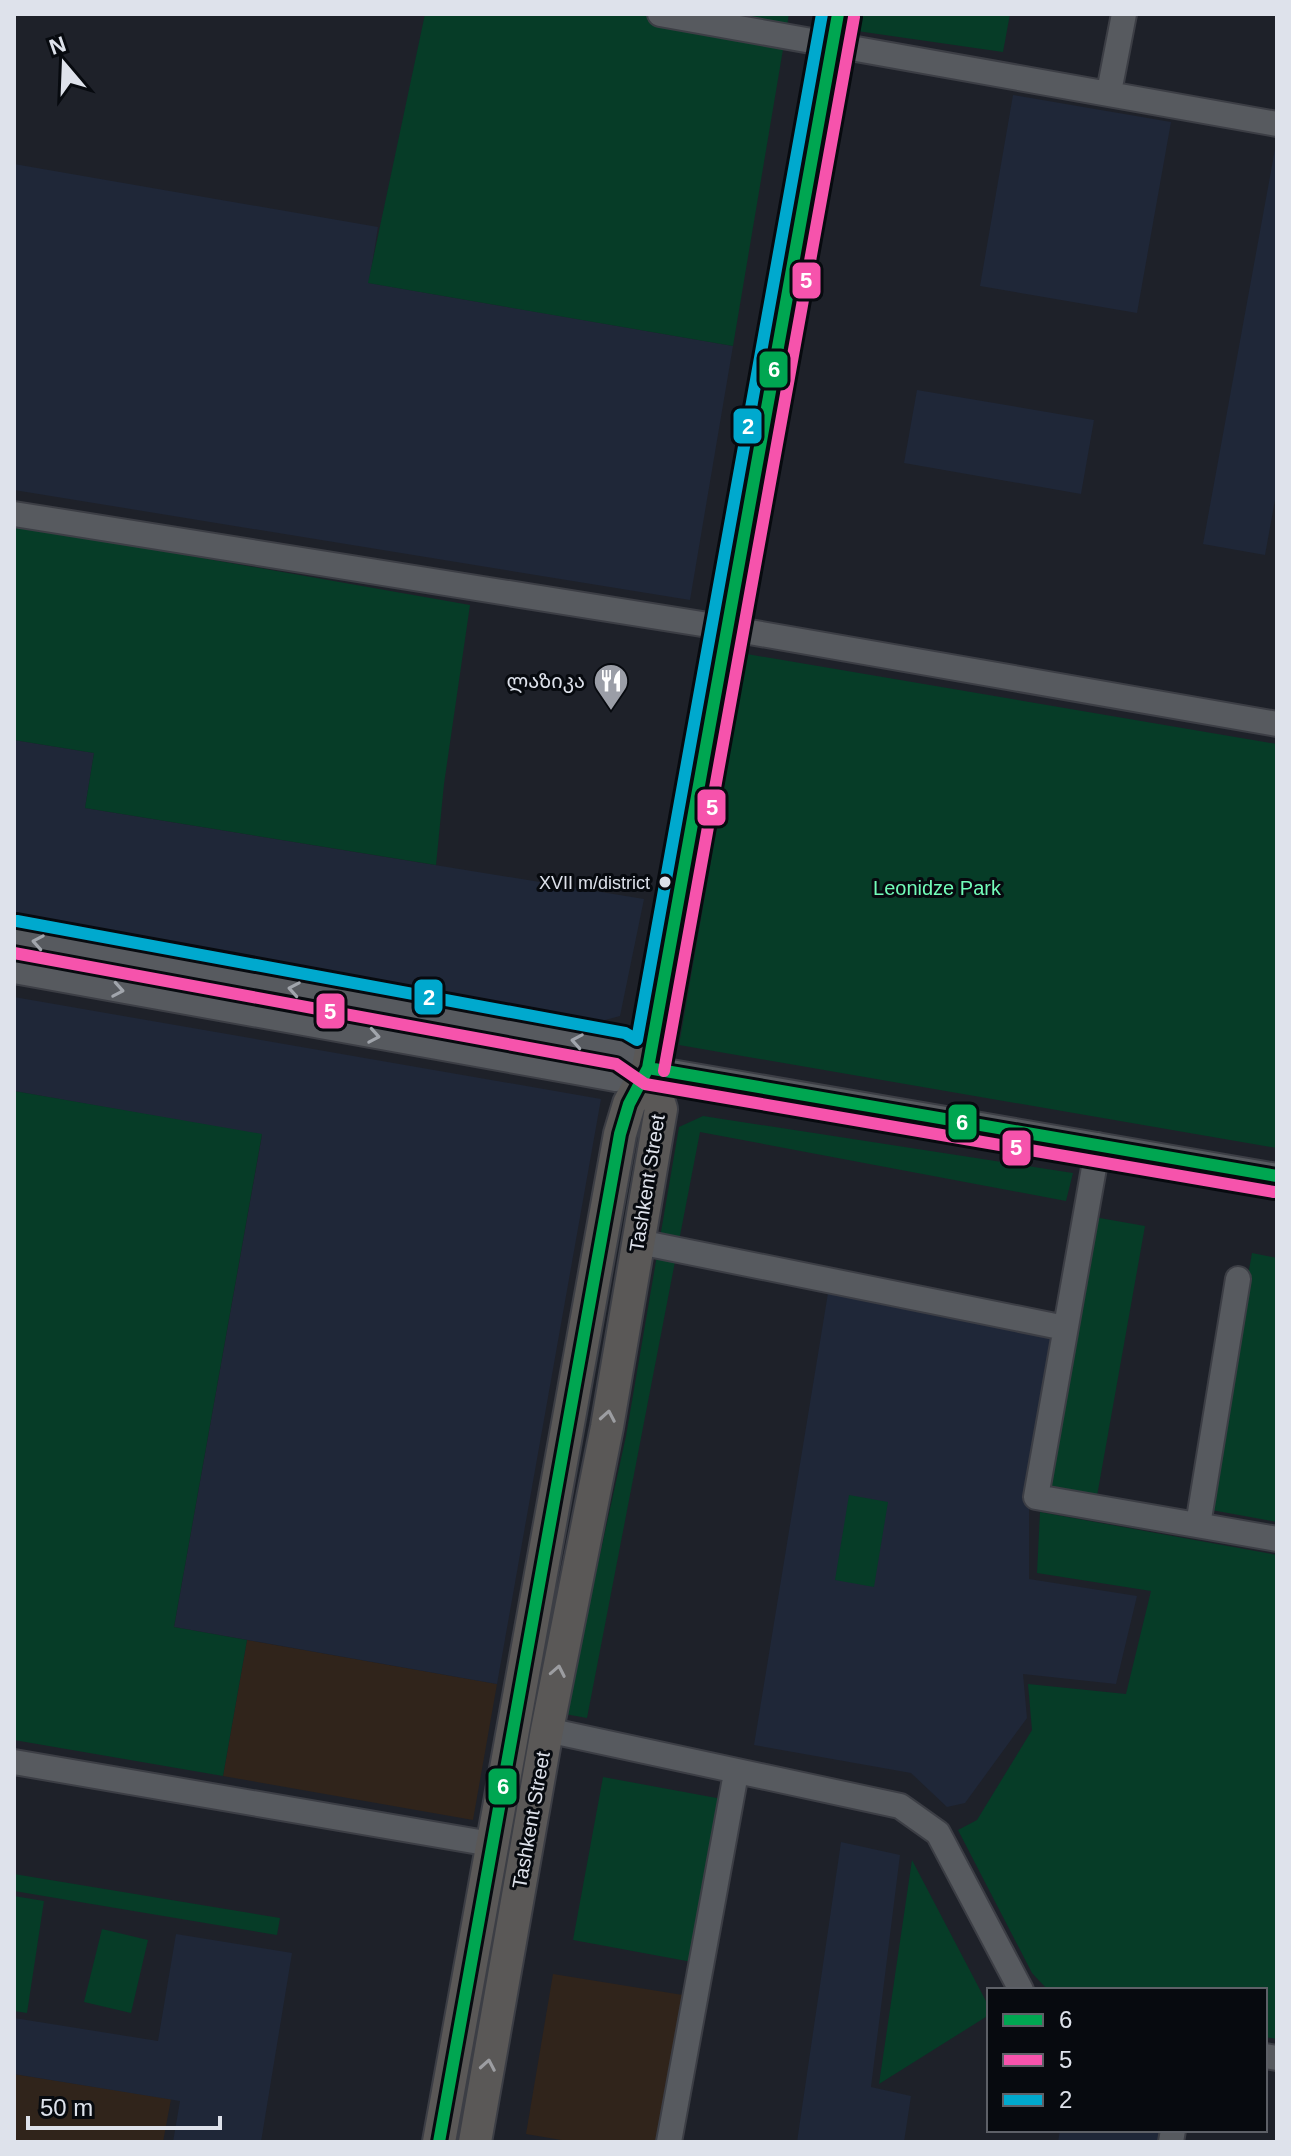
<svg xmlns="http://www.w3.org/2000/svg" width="1291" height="2156" viewBox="0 0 1291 2156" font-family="Arial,'Noto Sans Georgian',sans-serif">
	<rect width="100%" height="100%" fill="#1e2129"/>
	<!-- commercial -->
	<path fill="#30241b" d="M247,1640L497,1684L473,1820L223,1776Z
		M553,1974L689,1996L664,2142H573L526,2134Z
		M14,2074L171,2099L163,2142H14Z"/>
	<!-- built -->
	<path fill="#1f2738" d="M1013,95L1171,122L1137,313L980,286Z
		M1277,138V489L1265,555L1203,544Z
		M14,164L378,227L369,283L733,346L690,600L14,490Z
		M917,390L1094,420L1081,494L904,463Z
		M14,740L94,753L85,808L644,899L620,1016L587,1025L14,922Z
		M14,997L601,1099L497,1684L174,1627L262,1135L14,1091Z
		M829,1287L1058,1334L1029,1495V1579L1137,1596L1116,1684L1023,1674L1027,1718L965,1803L947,1807L911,1773L754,1745Z
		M841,1842L900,1855L871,2087L911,2096L904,2142H797Z
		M176,1934L292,1953L261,2142H173L180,2101L14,2074V2018L158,2041Z
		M1060,2130H1164L1162,2142H1058Z"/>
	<!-- green -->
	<path fill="#063c27" d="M425,14H789L733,346L368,283Z
		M852,14H1010L1003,52L850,30Z
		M14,525L470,605L444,784L436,865L85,808L94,753L14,740Z
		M747,654L1277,744V1148L679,1045Z
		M14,1091L262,1134L174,1627L247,1640L223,1776L14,1740Z
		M703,1116L1073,1173L1066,1201L700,1132L587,1718L565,1714L626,1436L679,1127Z
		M1094,1217L1145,1226L1097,1496L1046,1488Z
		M1252,1253L1277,1258V1522L1206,1509Z
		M849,1495L888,1502L874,1587L835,1580Z
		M1040,1512L1277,1555V2039L1265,2037V1990H1048L1032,1973L958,1830L977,1820L1032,1730L1028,1684L1126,1694L1151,1591L1037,1573Z
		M603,1777L722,1799L692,1962L573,1940Z
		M912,1860L989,2007V2015L879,2084Z
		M14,1874L280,1918L277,1935L14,1891Z
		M14,1896L44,1901L27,2013L14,2011Z
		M102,1929L148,1940L131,2013L84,2002Z"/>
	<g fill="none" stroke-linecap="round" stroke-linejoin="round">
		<defs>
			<path id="minor" d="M660,14L1277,124
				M1109,92L1124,14
				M14,514L727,628L1277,724
				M14,937L622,1049L648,1068L1277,1176
				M14,971L615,1079L648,1068
				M1098,1145L1036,1497L1277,1539
				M639,1242L1065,1328
				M1198,1525L1238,1279
				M547,1730L900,1806L938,1833L1021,1990
				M14,1762L491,1844
				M1265,2056L1277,2058
				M669,2142L736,1773
				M1171,2142L1173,2130"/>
			<path id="major" d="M439,2142L620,1134L629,1104L648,1068L838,14
				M475,2142L547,1730L607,1427L661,1109L648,1068"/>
		</defs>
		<!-- minor casing -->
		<use href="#minor" stroke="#3c3e45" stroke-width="28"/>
		<!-- major casing -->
		<use href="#major" stroke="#3c3e45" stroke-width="36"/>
		<!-- minor -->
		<use href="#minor" stroke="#575a5f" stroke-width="24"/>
		<!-- major -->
		<use href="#major" stroke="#5a5857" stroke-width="32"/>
		<defs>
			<path id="bus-1" d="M648,1068L1277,1176
				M439,2142L620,1134L629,1104L648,1068L838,14"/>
			<path id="bus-2" d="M14,953L616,1064L645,1084L1274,1192
				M664,1071L854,17"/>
			<path id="bus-3" d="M17,921L625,1033L637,1040L822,14"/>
		</defs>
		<!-- bus-1 casing -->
		<use href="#bus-1" stroke="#070a0f" stroke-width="18"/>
		<!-- bus-2 casing -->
		<use href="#bus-2" stroke="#070a0f" stroke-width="18"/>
		<!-- bus-3 casing -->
		<use href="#bus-3" stroke="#070a0f" stroke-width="18"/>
		<!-- bus-1 -->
		<use href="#bus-1" stroke="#00a651" stroke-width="12"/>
		<!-- bus-2 -->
		<use href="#bus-2" stroke="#f653ac" stroke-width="12"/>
		<!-- bus-3 -->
		<use href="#bus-3" stroke="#00a9ce" stroke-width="12"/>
	</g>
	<!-- one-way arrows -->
	<defs><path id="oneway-chevron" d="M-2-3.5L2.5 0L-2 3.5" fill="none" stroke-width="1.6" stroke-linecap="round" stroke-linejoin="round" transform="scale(2)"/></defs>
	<g stroke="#a1a5ac">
		<use href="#oneway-chevron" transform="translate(38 942) rotate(-170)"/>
		<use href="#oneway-chevron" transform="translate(294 989) rotate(-170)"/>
		<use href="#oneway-chevron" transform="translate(118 990) rotate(10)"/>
		<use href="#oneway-chevron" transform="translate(374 1036) rotate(10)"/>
		<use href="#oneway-chevron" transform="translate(577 1041) rotate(-170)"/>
	</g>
	<g stroke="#9c9da1">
		<use href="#oneway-chevron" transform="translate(608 1416) rotate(-80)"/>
		<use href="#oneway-chevron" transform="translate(558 1671) rotate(-79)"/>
		<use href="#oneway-chevron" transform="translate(488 2065) rotate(-80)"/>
	</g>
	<!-- icons -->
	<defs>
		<symbol id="restaurant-pin" viewBox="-11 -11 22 30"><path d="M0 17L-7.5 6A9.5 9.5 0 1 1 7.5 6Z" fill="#9b9ea7" stroke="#070a0f"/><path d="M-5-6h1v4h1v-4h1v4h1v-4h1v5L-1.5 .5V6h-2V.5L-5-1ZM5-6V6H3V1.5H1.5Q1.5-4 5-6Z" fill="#fff"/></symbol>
	</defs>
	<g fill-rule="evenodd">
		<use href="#restaurant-pin" x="591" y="661" width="40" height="54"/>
	</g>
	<!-- markers -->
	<circle fill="#dee2eb" stroke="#070a0f" stroke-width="3" cx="665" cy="882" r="7"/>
	<g text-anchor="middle" stroke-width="6" stroke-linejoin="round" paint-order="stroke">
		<!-- bus labels -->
		<g font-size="18" fill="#dee2eb" stroke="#070a0f" text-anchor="end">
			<text x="650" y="889">XVII m/district</text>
		</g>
		<!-- poi labels -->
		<g font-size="20" fill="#dee2eb" stroke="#070a0f" text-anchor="end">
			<text x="585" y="688">ლაზიკა</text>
		</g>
		<!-- park labels -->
		<g font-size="20" fill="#72fdb9" stroke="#070a0f">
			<text x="937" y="895">Leonidze Park</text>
		</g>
		<!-- street labels -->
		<g font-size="20" fill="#dee2eb" stroke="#070a0f">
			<text transform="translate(647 1183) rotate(-81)" y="7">Tashkent Street</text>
			<text transform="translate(531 1820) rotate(-80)" y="7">Tashkent Street</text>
		</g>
	</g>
	<g stroke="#070a0f" stroke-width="3">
		<rect x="791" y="261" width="31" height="39" rx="8" fill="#f653ac"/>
		<rect x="758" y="350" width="31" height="39" rx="8" fill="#00a651"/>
		<rect x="732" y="407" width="31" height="38" rx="8" fill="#00a9ce"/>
		<rect x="696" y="788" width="31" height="39" rx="8" fill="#f653ac"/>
		<rect x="413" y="978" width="31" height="38" rx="8" fill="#00a9ce"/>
		<rect x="315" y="992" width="31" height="38" rx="8" fill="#f653ac"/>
		<rect x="947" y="1103" width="31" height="38" rx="8" fill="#00a651"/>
		<rect x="1001" y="1129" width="31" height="38" rx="8" fill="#f653ac"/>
		<rect x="487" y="1767" width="31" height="39" rx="8" fill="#00a651"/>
	</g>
	<g font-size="22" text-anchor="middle" font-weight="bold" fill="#fff">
		<text x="806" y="288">5</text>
		<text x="774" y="377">6</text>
		<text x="748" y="434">2</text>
		<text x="712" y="815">5</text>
		<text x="429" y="1005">2</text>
		<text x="330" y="1019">5</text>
		<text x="962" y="1130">6</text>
		<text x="1016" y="1155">5</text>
		<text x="503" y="1794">6</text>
	</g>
	<!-- border -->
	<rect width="1291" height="2156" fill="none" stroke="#dee2eb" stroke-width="32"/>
	<!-- legend -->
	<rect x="987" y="1988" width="280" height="144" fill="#070a0f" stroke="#5d6067" stroke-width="2"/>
	<rect x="1003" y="2014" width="40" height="12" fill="#00a651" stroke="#5d6067" stroke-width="2"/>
	<text x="1059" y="2028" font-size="24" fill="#dee2eb">6</text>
	<rect x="1003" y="2054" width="40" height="12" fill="#f653ac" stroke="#5d6067" stroke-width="2"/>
	<text x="1059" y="2068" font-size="24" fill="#dee2eb">5</text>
	<rect x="1003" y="2094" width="40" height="12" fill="#00a9ce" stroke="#5d6067" stroke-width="2"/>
	<text x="1059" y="2108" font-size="24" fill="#dee2eb">2</text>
	<!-- north arrow -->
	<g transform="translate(64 64) rotate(341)" stroke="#070a0f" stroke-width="6" paint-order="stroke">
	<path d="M0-6L14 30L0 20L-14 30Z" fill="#dee2eb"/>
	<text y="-12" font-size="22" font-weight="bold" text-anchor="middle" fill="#dee2eb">N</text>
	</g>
	<!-- scale -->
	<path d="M28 2116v12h192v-12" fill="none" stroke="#dee2eb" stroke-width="4"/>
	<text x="40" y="2116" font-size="24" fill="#dee2eb" stroke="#070a0f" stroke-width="6" paint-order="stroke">50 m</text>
</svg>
